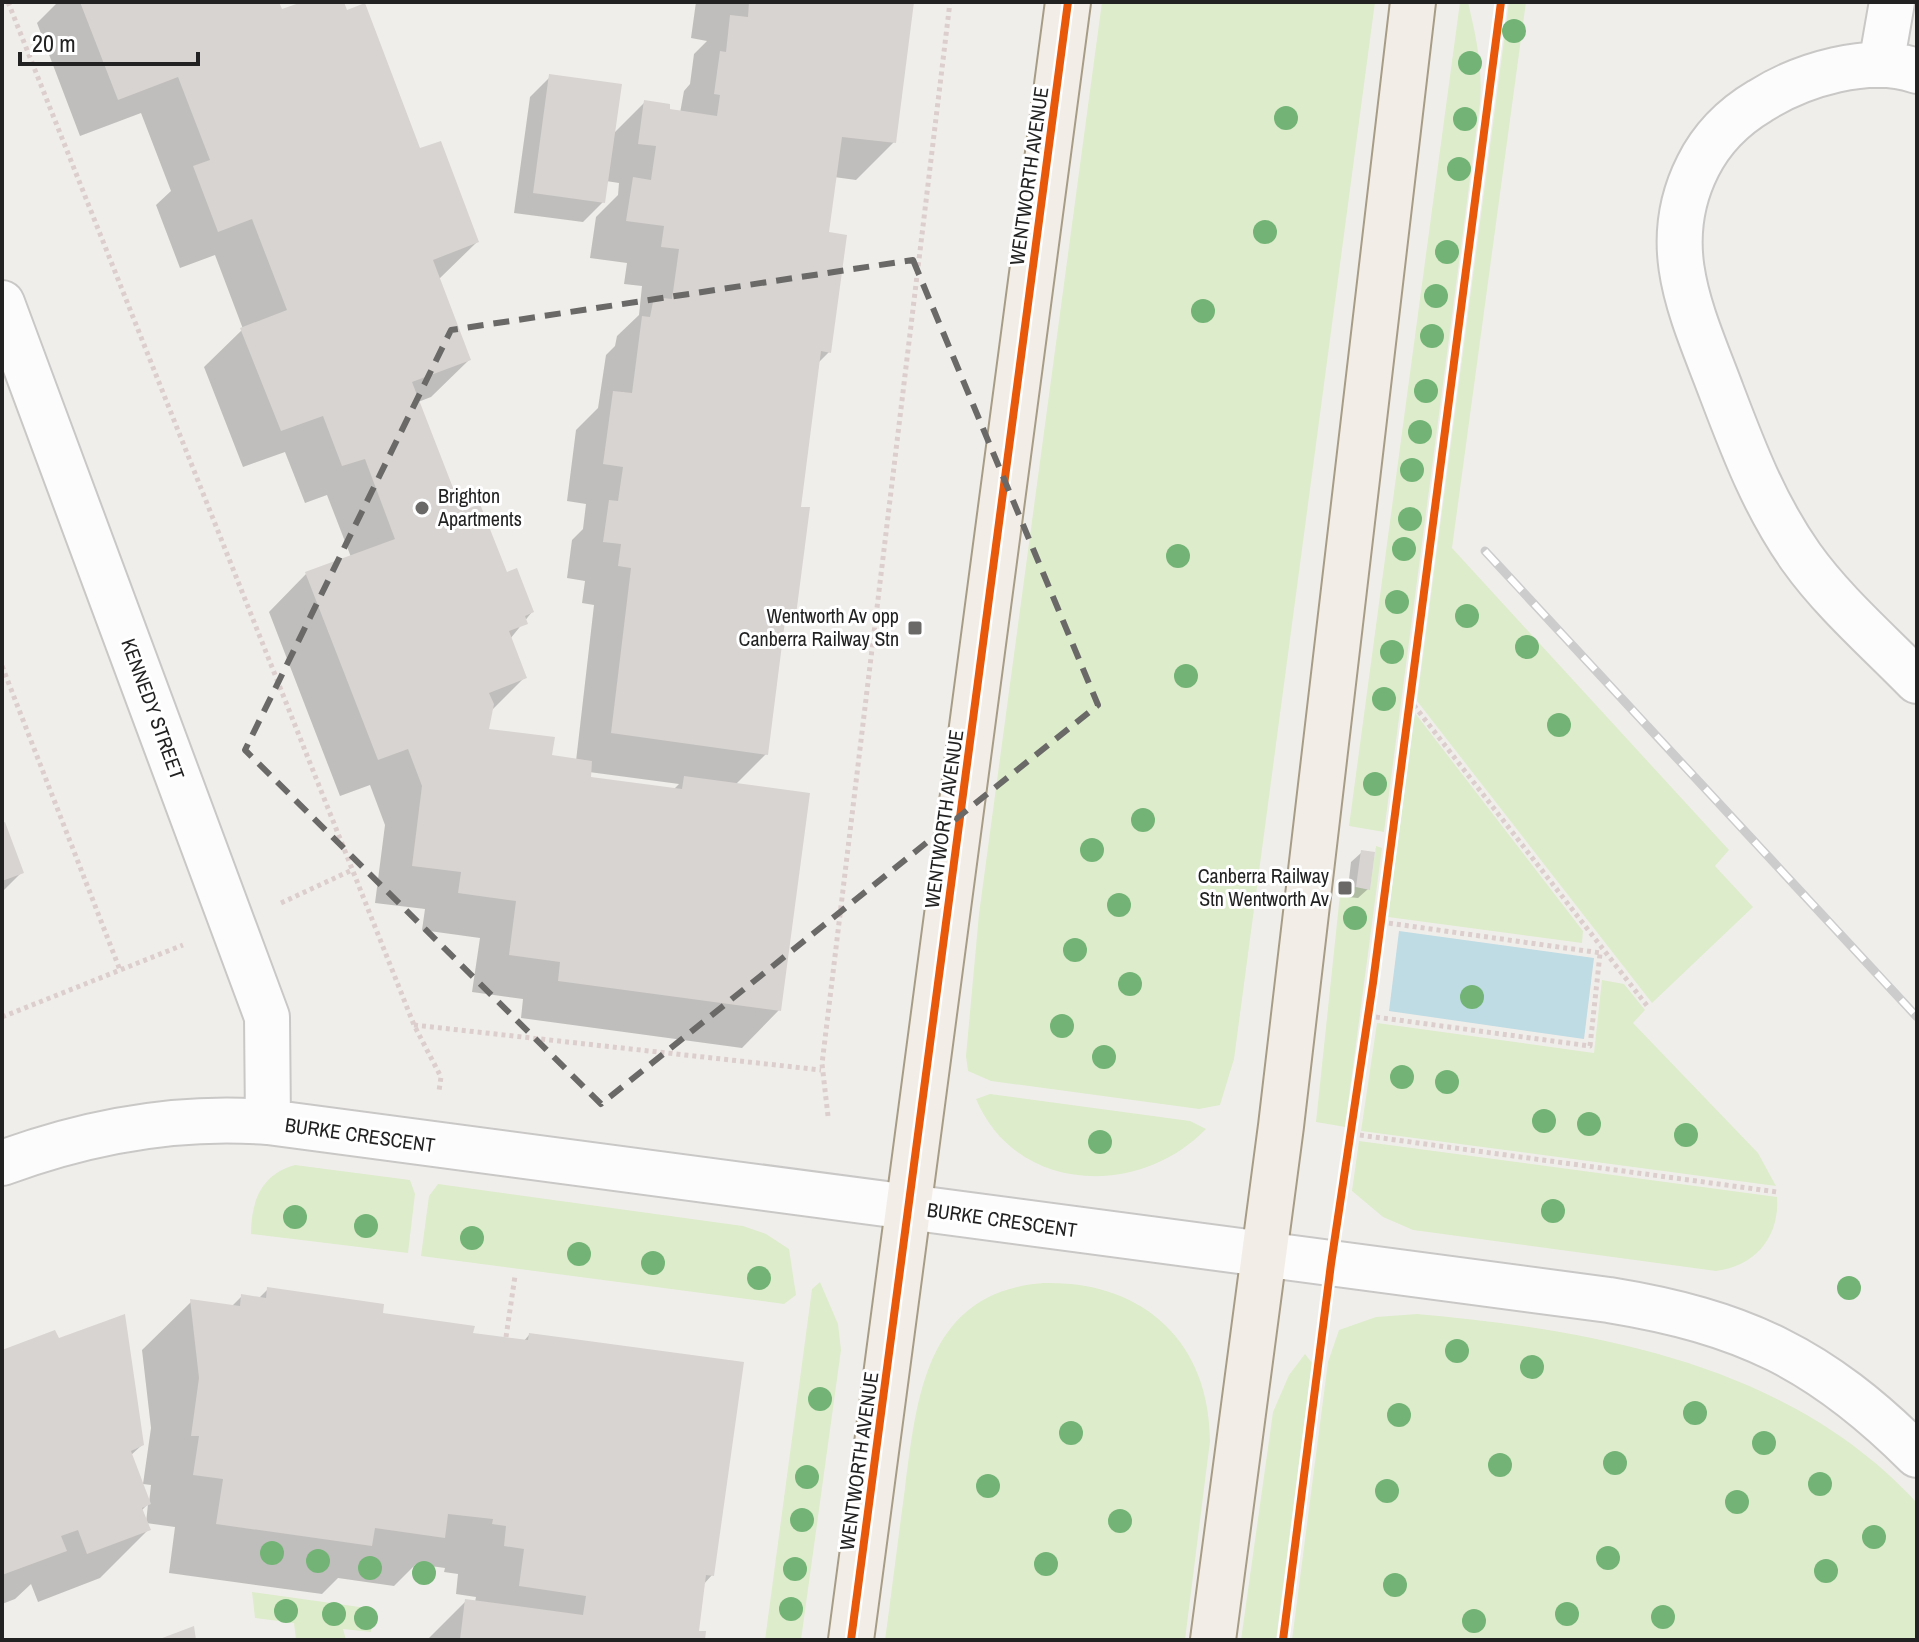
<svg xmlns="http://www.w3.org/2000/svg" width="1919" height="1642" viewBox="0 0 1919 1642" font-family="'Archivo Narrow',sans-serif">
	<rect width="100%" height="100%" fill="#f0eeeb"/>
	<!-- grass -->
	<path fill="#ddeccb" d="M1102,2H1375L1234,1059L1220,1105L1199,1109L991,1081L968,1071L966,1056L979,914Z
		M1460,2H1468C1476,36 1483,68 1480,103L1384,832L1349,826Z
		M1509,2H1526L1452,548L1729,850L1715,866L1753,907L1652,1003L1417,701Z
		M1415,713L1583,931L1582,943L1388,917Z
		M1376,846L1382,848L1345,1127L1316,1122L1341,885L1370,889Z
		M1602,980L1624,984L1645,1010L1633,1023L1758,1153L1776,1186L1361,1131L1377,1023L1594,1053Z
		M990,1094L1190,1121L1206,1129C1139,1198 1016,1194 976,1099Z
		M1359,1141L1777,1197C1780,1236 1756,1266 1716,1271L1413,1230L1383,1217L1352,1191Z
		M295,1165L410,1180L415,1194L408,1253L251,1234C251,1200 262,1174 295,1165Z
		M438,1184L743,1226L766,1234L789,1249L796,1295L784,1304L421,1256L429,1196Z
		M820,1282L838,1324L841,1350L801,1640H765L812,1289Z
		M1043,1283C1142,1280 1210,1341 1210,1441L1185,1640H885C892,1589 898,1539 905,1488C917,1396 926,1292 1043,1283Z
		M1417,1314C1595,1330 1790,1364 1917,1503V1640H1292L1328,1362L1339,1330L1376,1317Z
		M1305,1354L1312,1363L1276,1640H1241L1273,1412L1289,1375Z
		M252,1592L374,1609L371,1632L343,1629L346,1640H296L294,1623L255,1618Z"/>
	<!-- water -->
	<path fill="#bfdbe3" d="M1399,931L1594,958L1584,1039L1389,1011Z"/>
	<!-- shadow -->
	<path fill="#0003" fill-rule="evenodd" d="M58,2H277L281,12L307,2H342L419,150L477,242L438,280L469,360L431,397L418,402L461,514L532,612L510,639L525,677L490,712L487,730L550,757L576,761L594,605L582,603L585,581L567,578L572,540L583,529L586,504L567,501L576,430L598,408L606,355L615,346L617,336L639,315L642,286L624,284L627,263L590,258L596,217L618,195L619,183L606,181L603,202L583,222L514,213L530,97L550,77L613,134L644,103L680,113L684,91L690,84L694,54L707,41L691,38L696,2H912L894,142L856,180L834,177L827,234L829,352L818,363L798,509L794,614L782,626L766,754L735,785L779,1010L742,1048L521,1018L523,999L472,992L480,938L422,930L425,909L375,903L385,825L370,785L340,796L269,612L306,574L351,557L327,495L305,503L285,452L243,467L204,367L243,329L215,255L180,268L156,205L171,191L141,113L80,136L37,23ZM589,772L679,784L673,790L589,778Z
		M2,825L22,872L2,892Z
		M1361,853L1368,889L1358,898L1347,897L1351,862Z
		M268,1289L471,1335L523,1342L529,1335L712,1575L703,1585L697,1633L703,1640H427L466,1601L475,1602L476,1597L456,1594L458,1574L444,1572L445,1568L416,1564L394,1586L338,1578L322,1594L169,1573L175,1527L146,1523L148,1530L100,1578L38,1602L31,1584L15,1599L2,1604V1352L142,1445L130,1456L149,1503L151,1485L143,1484L151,1428L142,1350L191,1302L231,1307L242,1296L258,1299ZM148,1504L146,1523L141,1511Z"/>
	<!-- building -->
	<path fill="#d7d4d2" d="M80,2H279L282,9L302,2H344L347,10L365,3L420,148L441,141L479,242L433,260L471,360L412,382L462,511L480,504L507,572L517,568L534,612L525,616L528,624L509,631L527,678L489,693L494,704L489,729L555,737L552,755L592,761L591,777L682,789L684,776L810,793L781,1011L558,981L560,962L509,955L516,901L458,893L461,872L412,866L422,786L408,749L378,760L305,572L395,539L365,459L342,466L323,416L281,431L240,328L287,310L252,219L218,232L193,166L210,160L178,77L118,100Z
		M749,2H914L896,143L842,137L829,232L847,235L831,353L821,351L801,507H810L796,615L786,613L768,755L611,733L631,568L618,566L621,544L603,542L609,500L618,501L623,467L603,464L613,391L632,393L642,316L650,317L654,297L672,299L679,249L661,247L664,226L626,221L633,177L651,180L656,146L638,144L644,100L670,104V109L717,116L720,95L714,94L720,51L726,52L730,15L748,17Z
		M549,74L622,84L605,203L533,193Z
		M5,822L24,873L2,881V823Z
		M1361,850L1375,852L1370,890L1356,887Z
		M267,1287L384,1304L383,1313L475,1326L473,1333L528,1340L529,1333L744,1362L714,1576L706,1575L699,1631H706L705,1640H460L465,1599L583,1615L586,1596L519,1586L524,1549L504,1546L506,1526L492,1524L493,1519L448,1514L445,1538L375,1528L372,1546L216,1524L223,1479L193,1475L199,1436H191L199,1378L190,1299L240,1306L241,1294L266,1298Z
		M125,1314L144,1445L131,1451L151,1504L142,1508L151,1530L87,1554L78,1530L61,1536L67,1551L2,1575V1350L55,1330L59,1338Z
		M194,1626L196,1640H157Z"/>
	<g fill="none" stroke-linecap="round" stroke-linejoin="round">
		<defs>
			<path id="minor" d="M1881,65L1892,2
				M1917,71C1869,54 1801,75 1760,101C1733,117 1712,138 1698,166C1657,247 1693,315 1722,393C1744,451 1765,506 1801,557C1833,602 1878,641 1917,681
				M2,303L267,1017L268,1122
				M2,1163C89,1131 176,1115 268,1122L1609,1300C1743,1322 1820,1358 1917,1455"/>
			<path id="major" d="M851,1640L1068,2
				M1213,1640L1281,1126L1413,2"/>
		</defs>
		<!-- minor casing -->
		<use href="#minor" stroke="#c9c8c7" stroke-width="48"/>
		<!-- major casing -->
		<use href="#major" stroke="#a79c86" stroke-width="48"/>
		<!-- path -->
		<path stroke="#dccecd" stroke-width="5" stroke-dasharray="4 4" stroke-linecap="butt" d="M8,2L414,1025L441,1077L439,1091
			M2,666L120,970
			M1409,699L1648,1007
			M281,903L352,870
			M1381,922L1601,953
			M1368,1016L1590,1046L1600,954
			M2,1017L183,945
			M414,1025L821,1070
			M828,1116L822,1064L950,2
			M1352,1134L1777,1192
			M506,1337L515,1276"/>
		<!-- minor -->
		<use href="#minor" stroke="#fdfcfc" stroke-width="44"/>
		<!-- major -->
		<use href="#major" stroke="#f3ede7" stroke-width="44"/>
		<defs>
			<path id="rail" d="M1485,551L1917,1017"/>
		</defs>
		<!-- rail casing -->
		<use href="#rail" stroke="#ccc" stroke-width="9"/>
		<!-- rail -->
		<use href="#rail" stroke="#fff" stroke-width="6" stroke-dasharray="18" stroke-linecap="butt"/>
		<defs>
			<path id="cycleway" d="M851,1640L1068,2
				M1283,1640L1331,1264L1373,983L1501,2"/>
		</defs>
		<!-- cycleway casing -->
		<use href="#cycleway" stroke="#fff" stroke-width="13"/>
		<!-- cycleway -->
		<use href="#cycleway" stroke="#e8590c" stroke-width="8"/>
	</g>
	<!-- trees -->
	<g fill="#73b476">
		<circle cx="1514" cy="31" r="12"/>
		<circle cx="1470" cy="63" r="12"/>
		<circle cx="1286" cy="118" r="12"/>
		<circle cx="1465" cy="119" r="12"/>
		<circle cx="1459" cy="169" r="12"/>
		<circle cx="1265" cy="232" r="12"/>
		<circle cx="1447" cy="252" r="12"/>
		<circle cx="1436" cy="296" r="12"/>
		<circle cx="1203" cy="311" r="12"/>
		<circle cx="1432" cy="336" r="12"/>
		<circle cx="1426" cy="391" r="12"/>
		<circle cx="1420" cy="432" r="12"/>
		<circle cx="1412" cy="470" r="12"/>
		<circle cx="1410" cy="519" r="12"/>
		<circle cx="1404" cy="549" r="12"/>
		<circle cx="1178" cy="556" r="12"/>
		<circle cx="1397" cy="602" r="12"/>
		<circle cx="1467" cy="616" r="12"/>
		<circle cx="1527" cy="647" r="12"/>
		<circle cx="1392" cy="652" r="12"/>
		<circle cx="1186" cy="676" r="12"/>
		<circle cx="1384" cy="699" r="12"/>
		<circle cx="1559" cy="725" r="12"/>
		<circle cx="1375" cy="784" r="12"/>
		<circle cx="1143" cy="820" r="12"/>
		<circle cx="1092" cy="850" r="12"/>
		<circle cx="1119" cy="905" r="12"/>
		<circle cx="1355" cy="918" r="12"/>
		<circle cx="1075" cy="950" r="12"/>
		<circle cx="1130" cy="984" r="12"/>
		<circle cx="1472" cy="997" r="12"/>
		<circle cx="1062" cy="1026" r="12"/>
		<circle cx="1104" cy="1057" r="12"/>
		<circle cx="1402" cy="1077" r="12"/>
		<circle cx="1447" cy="1082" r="12"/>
		<circle cx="1544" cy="1121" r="12"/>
		<circle cx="1589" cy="1124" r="12"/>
		<circle cx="1686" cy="1135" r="12"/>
		<circle cx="1100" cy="1142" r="12"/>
		<circle cx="1553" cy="1211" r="12"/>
		<circle cx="295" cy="1217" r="12"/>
		<circle cx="366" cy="1226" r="12"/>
		<circle cx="472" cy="1238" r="12"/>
		<circle cx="579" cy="1254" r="12"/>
		<circle cx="653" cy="1263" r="12"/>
		<circle cx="759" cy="1278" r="12"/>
		<circle cx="1849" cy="1288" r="12"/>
		<circle cx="1457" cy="1351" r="12"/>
		<circle cx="1532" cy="1367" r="12"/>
		<circle cx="820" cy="1399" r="12"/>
		<circle cx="1695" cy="1413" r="12"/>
		<circle cx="1399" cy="1415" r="12"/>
		<circle cx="1071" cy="1433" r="12"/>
		<circle cx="1764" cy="1443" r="12"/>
		<circle cx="1615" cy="1463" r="12"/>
		<circle cx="1500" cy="1465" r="12"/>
		<circle cx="807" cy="1477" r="12"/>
		<circle cx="1820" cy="1484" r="12"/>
		<circle cx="988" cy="1486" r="12"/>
		<circle cx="1387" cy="1491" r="12"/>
		<circle cx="1737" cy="1502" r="12"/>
		<circle cx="802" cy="1520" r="12"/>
		<circle cx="1120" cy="1521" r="12"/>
		<circle cx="1874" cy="1537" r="12"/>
		<circle cx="272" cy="1553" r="12"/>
		<circle cx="1608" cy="1558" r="12"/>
		<circle cx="318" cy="1561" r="12"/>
		<circle cx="1046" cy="1564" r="12"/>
		<circle cx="370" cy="1568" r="12"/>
		<circle cx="795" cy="1569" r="12"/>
		<circle cx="1826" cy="1571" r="12"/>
		<circle cx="424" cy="1573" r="12"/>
		<circle cx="1395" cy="1585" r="12"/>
		<circle cx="791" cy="1609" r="12"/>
		<circle cx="286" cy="1611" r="12"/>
		<circle cx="334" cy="1614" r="12"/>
		<circle cx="1567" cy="1614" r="12"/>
		<circle cx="1663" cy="1617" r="12"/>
		<circle cx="366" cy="1618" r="12"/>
		<circle cx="1474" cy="1621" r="12"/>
	</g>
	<!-- marked area -->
	<path fill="none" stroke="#6a6968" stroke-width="6" stroke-dasharray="16 10" stroke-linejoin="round" d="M913,260L1098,705L601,1104L245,750L451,330Z"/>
	<!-- markers -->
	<g fill="#6a6968" stroke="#fff" stroke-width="3">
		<circle cx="422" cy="508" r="8"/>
		<rect x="907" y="620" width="16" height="16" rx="4"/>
		<rect x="1337" y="880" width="16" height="16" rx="4"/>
	</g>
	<g text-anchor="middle" stroke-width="6" stroke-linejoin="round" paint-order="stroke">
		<!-- street labels -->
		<g font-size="20" fill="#222" stroke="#fff">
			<text transform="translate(1029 176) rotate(-82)" y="7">WENTWORTH AVENUE</text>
			<text transform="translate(153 709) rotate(70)" y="7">KENNEDY STREET</text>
			<text transform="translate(944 819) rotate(-82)" y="7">WENTWORTH AVENUE</text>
			<text transform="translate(360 1135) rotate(8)" y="7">BURKE CRESCENT</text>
			<text transform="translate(1002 1220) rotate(8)" y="7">BURKE CRESCENT</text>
			<text transform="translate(859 1461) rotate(-82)" y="7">WENTWORTH AVENUE</text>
		</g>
		<!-- poi labels -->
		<g font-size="20" fill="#222" stroke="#fff" text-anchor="end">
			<text x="438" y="503" text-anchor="start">Brighton<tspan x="438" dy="23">Apartments</tspan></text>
			<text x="899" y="623">Wentworth Av opp<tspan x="899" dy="23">Canberra Railway Stn</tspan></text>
			<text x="1329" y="883">Canberra Railway<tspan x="1329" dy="23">Stn Wentworth Av</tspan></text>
		</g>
	</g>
	<!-- border -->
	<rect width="1919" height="1642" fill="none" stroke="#222222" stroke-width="8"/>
	<!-- scale -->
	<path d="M20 52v12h178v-12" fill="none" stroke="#222222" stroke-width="4"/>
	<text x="32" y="52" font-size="24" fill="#222222" stroke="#ffffff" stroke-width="6" paint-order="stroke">20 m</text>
</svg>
